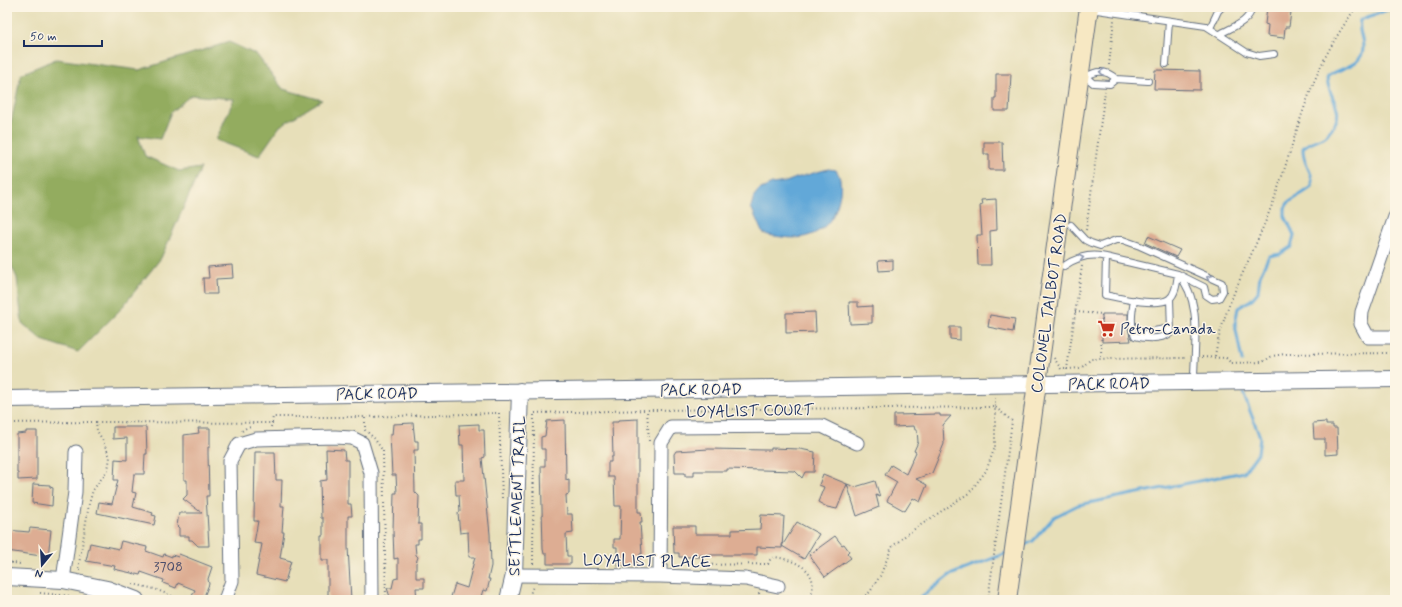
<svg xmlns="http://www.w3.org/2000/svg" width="1402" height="607" viewBox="0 0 1402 607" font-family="Mynerve,sans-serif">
	<rect width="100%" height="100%" fill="#fcf5e5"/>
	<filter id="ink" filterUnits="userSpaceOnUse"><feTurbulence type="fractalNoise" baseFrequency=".025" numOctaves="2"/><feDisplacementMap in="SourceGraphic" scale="8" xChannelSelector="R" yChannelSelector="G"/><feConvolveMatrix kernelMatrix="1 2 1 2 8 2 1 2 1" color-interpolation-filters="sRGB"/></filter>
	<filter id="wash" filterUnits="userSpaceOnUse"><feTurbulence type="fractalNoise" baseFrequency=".012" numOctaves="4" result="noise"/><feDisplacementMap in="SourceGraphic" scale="16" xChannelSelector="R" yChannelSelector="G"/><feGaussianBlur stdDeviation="0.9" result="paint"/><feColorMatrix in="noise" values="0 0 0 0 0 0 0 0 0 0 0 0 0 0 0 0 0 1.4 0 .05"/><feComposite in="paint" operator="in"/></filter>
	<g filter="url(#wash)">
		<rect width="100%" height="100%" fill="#e7dfb9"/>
		<!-- forest -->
		<path fill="#93ac5e" stroke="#576e5e" d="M229,42L257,55L283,89L322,100L280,126L259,156L216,140L234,99L191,95L171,112L160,139L138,136L145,156L179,171L201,168L161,258L120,310L78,352L42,340L22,323L17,278L7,256V142L21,74L56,59L139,70Z"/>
		<!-- water -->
		<path fill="#62a8d8" stroke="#3e6c9b" d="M828,169L836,170C841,177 841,185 840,194C835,225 815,242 782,237C775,236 767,236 762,232L751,207L754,196L759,190L772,184L786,182L796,178Z"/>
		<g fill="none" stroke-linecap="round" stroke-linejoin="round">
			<!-- stream -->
			<path stroke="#62a8d8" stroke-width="3" d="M1242,361L1235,324L1238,308L1251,300L1258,292L1260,275L1269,256L1280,254L1291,247L1294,235L1285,216V208L1288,203L1312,187C1314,170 1302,165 1303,148C1309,141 1317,141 1325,136C1327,135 1329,131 1331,129C1348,109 1327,98 1327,77C1339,67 1364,67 1363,47C1363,36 1358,33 1360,20C1369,16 1388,11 1393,7
				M1021,547L1033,541L1054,517L1078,505L1244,472L1258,453L1260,437L1243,393
				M917,600L950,575L1007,553"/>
		</g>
		<g id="blocks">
			<!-- building -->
			<path fill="#ddad93" d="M1267,7H1284V11L1291,12L1289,27H1285L1284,38L1267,36L1268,25L1265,24Z
				M1155,70L1200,71V90L1154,89Z
				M996,74H1011L1009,111H994V98H996Z
				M984,142H1002L1003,170H989V154H984Z
				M996,199L997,230L990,231L991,265H978L977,235H982L980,205H982L981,200Z
				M1148,236L1180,250L1176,257L1145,243Z
				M893,260V270L879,271L878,261Z
				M232,265L233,278L216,279L217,294H204L203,278H209L208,267Z
				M849,302H858V307L872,306V323L850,324Z
				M815,312L816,332L786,333V313Z
				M1102,314H1128V328L1131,341L1102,342Z
				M990,315L1015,319L1013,332L988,327Z
				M950,327H960V340L950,339Z
				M940,414V416H951L943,425L944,444L932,473L916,479L927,485L920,502L913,498L905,511L887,501L897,482L885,475L891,465L906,474L916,452L914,451L918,442L917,430H915L914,426L894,427V415Z
				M638,419V512H641L642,522H640L642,554H640V560H637V565L617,566V547H614V539H620L621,506H615L614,477H608V462H611V457H613L612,422H618V420Z
				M565,420L566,480L569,479V494L566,495L567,514H572L573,533L566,534L567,556H571V564H547V554H544L543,549L541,466H545V449H541V437L545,436L547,421Z
				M1326,422V425H1333V428H1337L1338,454L1325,455V439H1314L1313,423Z
				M413,423L415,441H418V450H414L415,492L419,496L418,524H421V539H418V544H415L416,555L418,557L416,563V578H424V588H416L417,600H391L387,588H392L394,579L398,578V558L394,559L393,531L394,493H397L396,475H392L390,435H392L393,424Z
				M479,424V430H484L485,457L482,458L490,534L491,566L488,579H490L487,591L483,590L480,600H450L455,584L467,588L475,557H469L468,532L460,533L458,513L460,512L459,495H456L455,480H464L463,445H460L459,425Z
				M113,427H146L147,454H145L144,474H134L132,492L136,493L133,507L153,513L152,515L156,516L154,525L97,513L99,502L112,504L118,480H114L115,459L127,460V438L113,439Z
				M198,428H210V447H208V453L209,496H206L209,546H198L192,540H189V536H179V528L177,526L179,513H202L183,499L187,495V480H184V435L199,433Z
				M26,431H37V479L18,480V473H17V434L26,433Z
				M771,448L800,449L815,452L814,472H805L802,478L795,471L727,469V471H694V476H685V473H675L674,454L676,451L709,449L766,450H771Z
				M326,449L344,450L345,460H348V504H351L352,516H348V547L351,600H328V560H321V535H323V518H321L320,481L327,480Z
				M255,452H275L276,480H282L281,506H284L282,532H284L280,558L291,561L285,582L256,575L262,544L254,543L258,521H254Z
				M823,474L847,484L837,509L827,507L818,502L824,487L819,485Z
				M875,481L880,497L876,495L879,507L857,516L847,484L855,487Z
				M33,484L50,485V487L53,488L52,506L32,503Z
				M761,515L784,516L782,548L757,547V555H700V557H679V553H674L673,526H695V534H732V530L760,529Z
				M797,522L819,534L804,559L782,546Z
				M30,528L51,530L48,557L7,551V530L29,532Z
				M835,536L842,545L844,544L849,551L847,553L851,558L825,577L809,555Z
				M121,541L147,547L146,551L163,557L164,554L172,557V555L178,557L179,554L212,567L208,579L209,584L203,599L192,596L195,590L178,583L176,588L163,583L164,580L141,572L140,575L114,569L115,566L86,561L90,543L119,549Z"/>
		</g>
	</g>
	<g filter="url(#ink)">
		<use href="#blocks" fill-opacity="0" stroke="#626d7e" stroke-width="1"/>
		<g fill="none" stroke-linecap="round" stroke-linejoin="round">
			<defs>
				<path id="service" d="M1090,9L1206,26L1246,52L1259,56L1274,54
					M1210,28L1218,11L1222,7
					M1220,34C1232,27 1250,22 1252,7
					M1166,64L1169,21
					M1081,76L1086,77L1093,83L1110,84L1116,79L1148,81
					M1086,77C1096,70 1107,70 1116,79
					M1071,225L1085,240L1091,243L1100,246L1116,240H1123L1140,246L1222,283L1223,291L1219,298L1212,299L1206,295L1204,287L1178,274L1106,257
					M1064,266C1077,257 1090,253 1106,257L1105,295C1119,298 1157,307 1169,299C1176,294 1177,282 1178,274C1203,301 1194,346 1194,380
					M1134,300C1132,312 1130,325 1135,336C1147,339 1160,340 1171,333L1170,298
					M1140,337L1148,332L1171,328"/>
				<path id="minor" d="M1395,217L1362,312L1361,324L1368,337H1395
					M514,575L660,576L746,579L778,586
					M660,576L661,443L671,427L822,426L857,443
					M63,580L75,492L76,452
					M225,600L232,581L230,461L239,444L256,439L335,437L352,438L362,443L371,473L372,600"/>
				<path id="tertiary" d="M7,399L1395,379
					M7,577L63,580L107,589L136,600
					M508,600L514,575L520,391"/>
				<path id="secondary" d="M1007,600L1089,7"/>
			</defs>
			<!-- service casing -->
			<use href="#service" stroke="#626d7e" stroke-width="8"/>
			<!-- minor casing -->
			<use href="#minor" stroke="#626d7e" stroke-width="15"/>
			<!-- tertiary casing -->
			<use href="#tertiary" stroke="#626d7e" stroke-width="18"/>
			<!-- secondary casing -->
			<use href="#secondary" stroke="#626d7e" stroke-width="20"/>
			<!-- path -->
			<path stroke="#626d7e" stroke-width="2" stroke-dasharray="1 3" stroke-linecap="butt" d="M1109,65L1114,20
				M1086,230L1105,91
				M1082,266L1067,369L1081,368L1091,359L1187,358
				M1075,312L1102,314L1101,358
				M1215,356C1223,306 1250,262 1268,215C1288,166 1299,112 1322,64C1331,44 1344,25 1356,7
				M1202,357L1226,358L1231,363L1263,362L1272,356L1285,354L1395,353
				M1054,358L1061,369H1067
				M7,423L96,422
				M271,427L273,417H365
				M242,431L246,428L252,427
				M649,441L647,410L995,407L1012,421L988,600
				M7,562L20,564
				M533,564L534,413L647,410
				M696,565L768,564L770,560L775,557C799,561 822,572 809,600
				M80,570H78L89,504L93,490L108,470L110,457L102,439L97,431L96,422L273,423
				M133,584L155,589L181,600
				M40,593L71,596
				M759,593L761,600
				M77,597L85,600
				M386,600L383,451L374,438L365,430V417L499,413L502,498
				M528,600L533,586
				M859,600L870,592L880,576L892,547L907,534L969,493L986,471L995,447V398"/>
			<!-- service -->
			<use href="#service" stroke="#fff" stroke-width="6"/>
			<!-- minor -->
			<use href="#minor" stroke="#fff" stroke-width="13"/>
			<!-- tertiary -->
			<use href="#tertiary" stroke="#fff" stroke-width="16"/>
			<!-- secondary -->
			<use href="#secondary" stroke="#f7e8c3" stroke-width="18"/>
		</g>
		<!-- one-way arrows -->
		<defs><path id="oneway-chevron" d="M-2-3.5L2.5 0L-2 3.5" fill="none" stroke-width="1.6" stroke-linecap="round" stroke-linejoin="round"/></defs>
		<g stroke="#8d97ae">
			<use href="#oneway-chevron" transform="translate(1102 72) rotate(-174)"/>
			<use href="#oneway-chevron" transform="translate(1081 258) rotate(-11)"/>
			<use href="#oneway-chevron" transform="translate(1209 278) rotate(-156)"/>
		</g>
	</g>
	<!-- icons -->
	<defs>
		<symbol id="supermarket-bare" viewBox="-9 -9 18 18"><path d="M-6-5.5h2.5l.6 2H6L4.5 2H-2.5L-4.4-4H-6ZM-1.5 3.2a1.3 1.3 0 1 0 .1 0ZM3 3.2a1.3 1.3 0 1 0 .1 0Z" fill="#c8321e" stroke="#fcf5e5" stroke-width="2.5" paint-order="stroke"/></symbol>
	</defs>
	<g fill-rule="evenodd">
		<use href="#supermarket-bare" x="1094" y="316" width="25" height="25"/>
	</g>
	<g text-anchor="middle" stroke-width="3" stroke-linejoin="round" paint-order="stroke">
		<!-- number labels -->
		<g font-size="14" fill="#4c4e6b">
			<text x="168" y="571">3708</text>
		</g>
		<!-- street labels -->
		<g font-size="16" fill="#1b2f5e" stroke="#fcf5e5">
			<text transform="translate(1048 303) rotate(-82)" y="6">COLONEL TALBOT ROAD</text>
			<text transform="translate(1109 383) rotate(-1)" y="6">PACK ROAD</text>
			<text transform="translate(701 389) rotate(-1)" y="6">PACK ROAD</text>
			<text transform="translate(377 393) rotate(-1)" y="6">PACK ROAD</text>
			<text transform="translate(750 410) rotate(-1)" y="6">LOYALIST COURT</text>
			<text transform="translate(516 496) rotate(-88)" y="6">SETTLEMENT TRAIL</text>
			<text transform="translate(647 560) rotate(1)" y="6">LOYALIST PLACE</text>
		</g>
		<!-- poi labels -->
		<g font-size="16" fill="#1b2f5e" stroke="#fcf5e5" text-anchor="start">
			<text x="1120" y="334">Petro-Canada</text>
		</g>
	</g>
	<!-- margin -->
	<rect width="1402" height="607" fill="none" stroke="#fcf5e5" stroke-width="24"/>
	<!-- north arrow -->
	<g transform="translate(42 565) rotate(198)" stroke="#fcf5e5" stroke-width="3" paint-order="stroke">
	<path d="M0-3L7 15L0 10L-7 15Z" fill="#1b2f5e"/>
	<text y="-6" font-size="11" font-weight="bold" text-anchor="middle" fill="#1b2f5e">N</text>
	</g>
	<!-- scale -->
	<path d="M24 40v6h78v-6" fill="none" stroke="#1b2f5e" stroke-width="2"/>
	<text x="30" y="40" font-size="12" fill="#1b2f5e" stroke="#fcf5e5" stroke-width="3" paint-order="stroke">50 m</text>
</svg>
